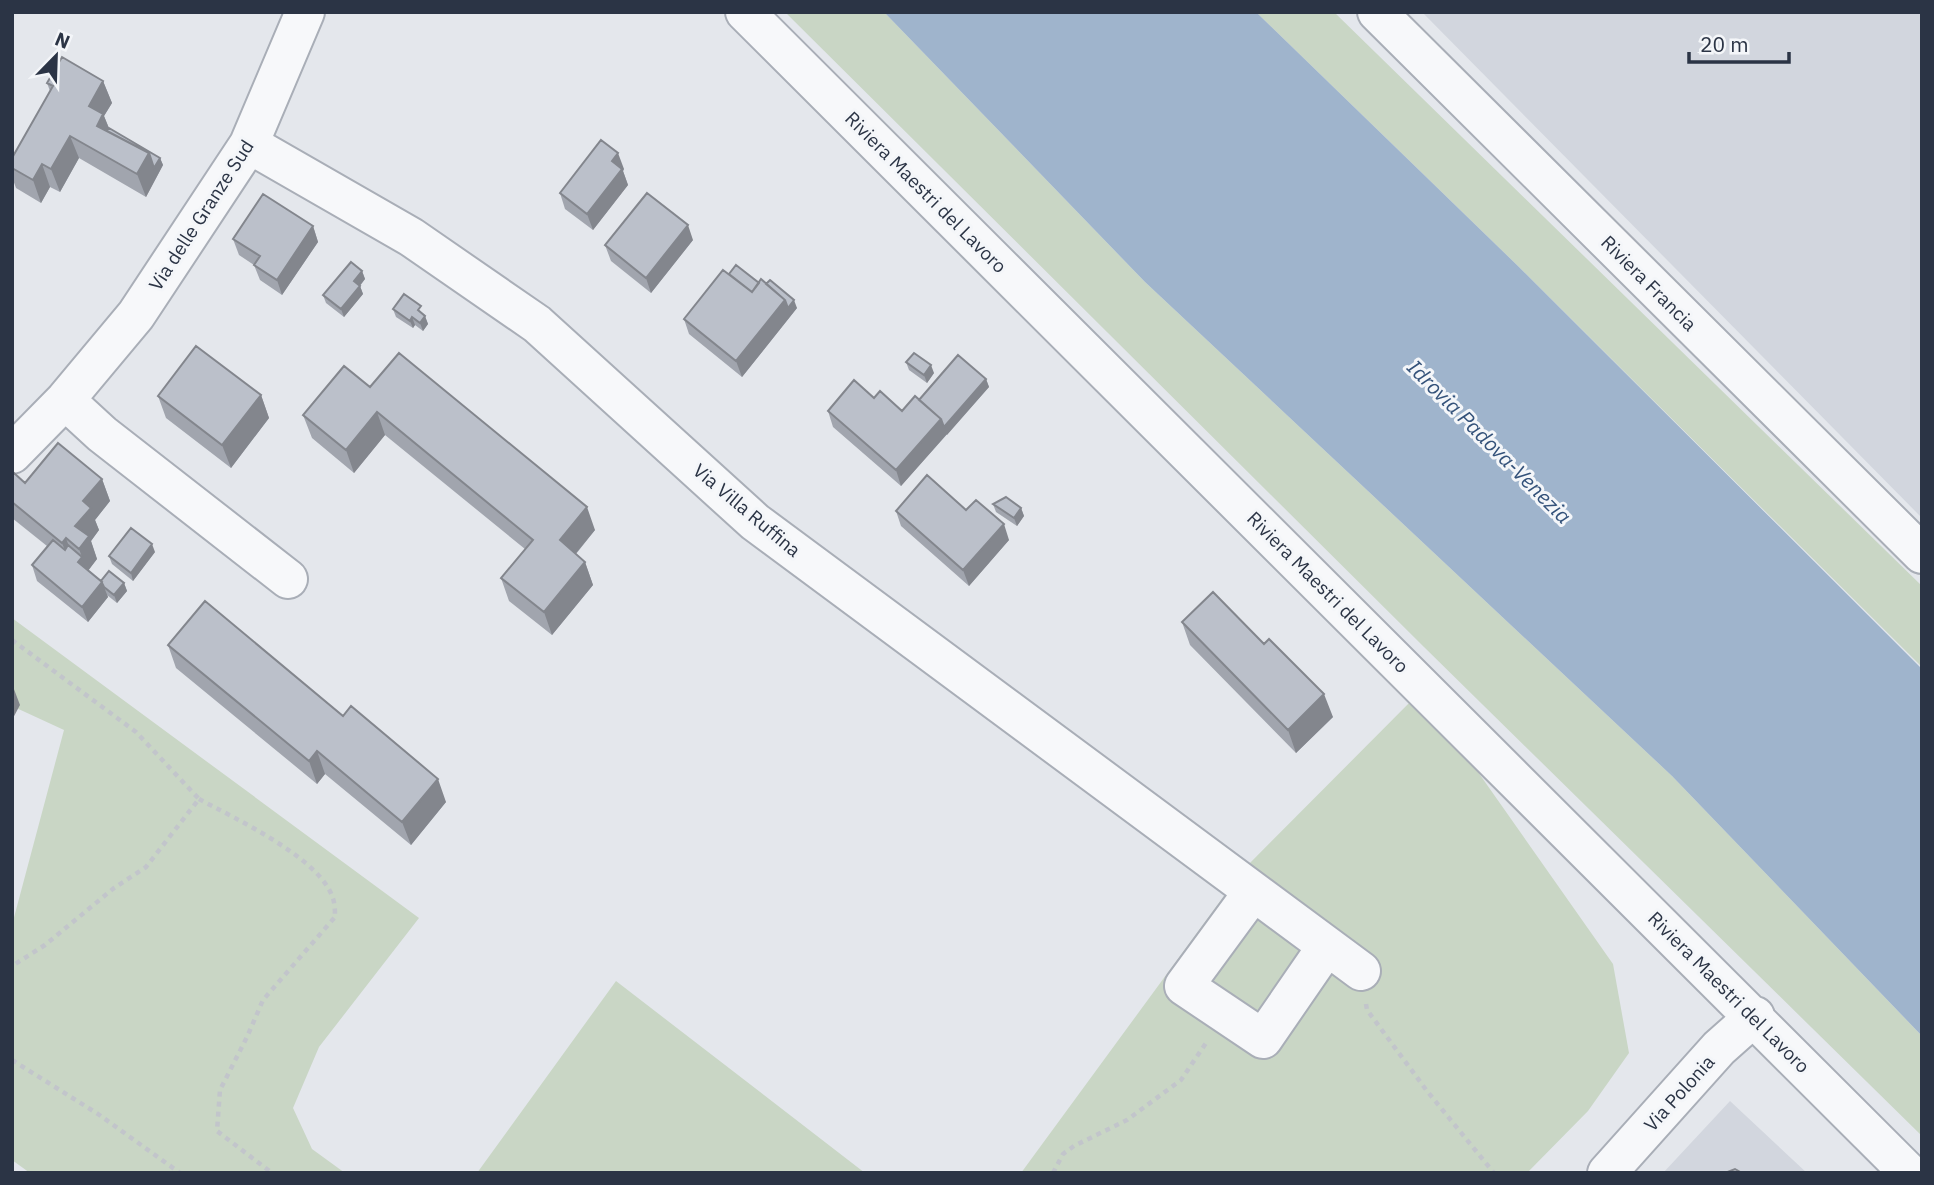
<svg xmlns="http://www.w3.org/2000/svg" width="1934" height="1185" viewBox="0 0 1934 1185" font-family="'IBM Plex Sans',sans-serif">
	<rect width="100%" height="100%" fill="#e4e7ec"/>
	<!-- built -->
	<path fill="#d2d6de" d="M1422,12H1922V518Z
		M1730,1101L1807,1173H1663Z"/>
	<!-- green -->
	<path fill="#c9d6c5" d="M785,12H884L1145,282L1672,776L1922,1036V1136L1424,647Z
		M1256,12H1334L1922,586V667L1519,267Z
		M12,618L419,918L319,1047L293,1108L312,1149L345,1173H30L12,1160V925L64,730L12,706Z
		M1421,691L1613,964L1629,1053L1588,1111L1527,1173H1021L1243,870Z
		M616,981L865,1173H477Z"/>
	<!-- water -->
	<path fill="#9fb4cc" d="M884,12H1256L1519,267L1922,669V1036L1672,776L1145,282Z"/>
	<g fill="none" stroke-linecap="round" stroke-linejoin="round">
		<defs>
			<path id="minor" d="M745,12L1909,1173
				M1377,12L1922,554
				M249,144L411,237L537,324L755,522L1361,971
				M65,400L102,434L288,579
				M12,454L65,400L136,315L249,144L305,12
				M1253,892L1184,986L1263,1039L1327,946
				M1607,1173L1719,1048L1755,1016"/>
		</defs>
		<!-- minor casing -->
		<use href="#minor" stroke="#a9aeb7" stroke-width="42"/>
		<!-- path -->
		<path stroke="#c2c5cb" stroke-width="4.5" stroke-dasharray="5 5" stroke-linecap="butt" d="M12,640L136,732L199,799L146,867L114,888L45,945L12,966
			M199,799C234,818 318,857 332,896C335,902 335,911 335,917L263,1000L247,1037L220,1090L217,1131L272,1173
			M1366,1004L1367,1010L1427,1091L1494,1173
			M12,1060L98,1114L180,1173
			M1053,1173L1063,1154L1074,1146L1127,1120L1181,1080L1206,1043"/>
		<!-- minor -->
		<use href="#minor" stroke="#f7f8fa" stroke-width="38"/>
	</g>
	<!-- wall -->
	<path fill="#a1a5ae" d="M103,81L112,103L104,116L109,128L160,158L163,165L146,197L79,158L60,192L50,187L41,203L16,188L12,177V158L50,91L47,83Z
		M624,169L623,171L628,185L593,230L565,209L560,193Z
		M313,226L318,242L282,295L260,280L254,265L239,255L233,239Z
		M693,240L651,293L611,261L605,245Z
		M362,271L365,279L360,286L363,294L344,317L326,303L323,295Z
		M729,274L759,283L797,308L742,377L689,334L684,319Z
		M393,309L424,314L428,324L423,331L415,325L413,328L396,317Z
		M906,362L934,373L927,383L909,370Z
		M986,379L989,387L901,486L833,427L828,411L874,398L902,411L919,400Z
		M370,387L595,530L576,554L585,562L593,585L552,635L509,601L501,578L525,549L385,435L354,473L312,438L303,415Z
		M261,395L269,418L231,468L166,418L158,396Z
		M12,476L25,483L102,479L110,501L95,520L99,530L91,541L97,559L88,570L101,581L124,583L127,591L117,603L107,595L108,597L88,622L37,581L32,565L47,546L12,518Z
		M993,504L1021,508L1024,516L1017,526L996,512Z
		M966,510L1009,540L969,586L901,526L896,511Z
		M155,552L133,581L112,564L109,556Z
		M1182,622L1333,717L1296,753L1190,645Z
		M168,645L446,802L411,845L325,774L317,784L176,668Z"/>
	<!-- shaded-wall -->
	<path fill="#83868d" d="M103,81L112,103L104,116L112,136L97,128L89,106Z
		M70,136L79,158L60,192L51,169Z
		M149,153L160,158L163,165L146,197L137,174Z
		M618,153L624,169L623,171L628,185L593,230L587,214L612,161Z
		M42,164L50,187L41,203L33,180Z
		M688,225L693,240L651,293L646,278Z
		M313,226L318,242L282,295L277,280Z
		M362,271L365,279L357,289L354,281Z
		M360,286L363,294L344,317L341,309Z
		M785,300H794L797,308L742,377L736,361Z
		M425,316L428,324L423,331L420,323Z
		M412,317L415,325L413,328L410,321Z
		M931,365L934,373L927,383L924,375Z
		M986,379L989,387L947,435L944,427Z
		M261,395L269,418L231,468L222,445Z
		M377,412L385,435L354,473L346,450Z
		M941,419L947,434L901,486L896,470Z
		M102,479L110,501L95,520L99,530L91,541L97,559L88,571L78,562L82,557L79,549L75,526L83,501Z
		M587,507L595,530L568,563L560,540Z
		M1021,508L1024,516L1017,526L1014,518Z
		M1004,524L1009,540L969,586L963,570Z
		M66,538L74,561L71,565L62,543Z
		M152,544L155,552L133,581L131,573Z
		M585,562L593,585L552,635L544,612Z
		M102,582L108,597L88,622L82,607Z
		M124,583L127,591L117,603L114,595Z
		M12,684L20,705L12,720Z
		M1324,694L1333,717L1296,753L1288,730Z
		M317,751L325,774L317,784L309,761Z
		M438,779L446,802L411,845L402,822Z"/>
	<!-- building -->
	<path fill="#bbc0ca" stroke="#83868d" stroke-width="2" d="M62,57L103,81L89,106L103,114L97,126L149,153L137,174L70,136L51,169L42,164L33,180L12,168V158L53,86L47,83Z
		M109,128L160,158L154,168L149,153L107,131Z
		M601,140L618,153L612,161L622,169L587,214L560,193Z
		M647,193L688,225L646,278L605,245Z
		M263,194L313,226L277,280L254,265L260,256L233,239Z
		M351,262L362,271L354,281L360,286L341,309L323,295Z
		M736,265L759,283L752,292L729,274Z
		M723,270L752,292L761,279L785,300L736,361L684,319Z
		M770,280L794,300L788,308L785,300L766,284Z
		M404,294L421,306L418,310L425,316L420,323L412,317L410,321L393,309Z
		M196,346L261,395L222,445L158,396Z
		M399,353L587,507L560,540L585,562L544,612L501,578L533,540L377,412L346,450L303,415L344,366L370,387Z
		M914,353L931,365L924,375L906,362Z
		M958,355L986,379L944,427L941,419L919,400Z
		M854,380L874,398L880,391L902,411L915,396L941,419L896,470L828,411Z
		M58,443L102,479L83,501L91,508L75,526L89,536L79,549L66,538L62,543L12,502V476L14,473L25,483Z
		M927,475L966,510L976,500L1004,524L963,570L896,511Z
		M1006,497L1021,508L1014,518L993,504Z
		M131,528L152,544L131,573L109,556Z
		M53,540L65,550L68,545L82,557L78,562L102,582L82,607L32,565Z
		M109,571L124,583L114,595L104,587L101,581Z
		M1213,592L1264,644L1269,639L1324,694L1288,730L1182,622Z
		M205,601L343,716L351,706L438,779L402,822L317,751L309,761L168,645Z
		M1735,1169L1742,1173H1725Z"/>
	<g text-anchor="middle" stroke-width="6" stroke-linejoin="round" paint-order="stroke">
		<!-- street labels -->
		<g font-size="19" fill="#2b3445" stroke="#f4f6f9">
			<text transform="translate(926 192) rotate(45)" y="7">Riviera Maestri del Lavoro</text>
			<text transform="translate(201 215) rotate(-57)" y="7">Via delle Granze Sud</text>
			<text transform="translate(1649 283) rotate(45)" y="7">Riviera Francia</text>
			<text transform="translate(747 510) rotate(40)" y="7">Via Villa Ruffina</text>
			<text transform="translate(1328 592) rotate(45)" y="7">Riviera Maestri del Lavoro</text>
			<text transform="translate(1729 992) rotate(45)" y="7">Riviera Maestri del Lavoro</text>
			<text transform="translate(1679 1093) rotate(-48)" y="7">Via Polonia</text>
		</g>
		<!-- water labels -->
		<g font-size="21" font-style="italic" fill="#34527a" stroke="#f4f6f9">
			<text transform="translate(1489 442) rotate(45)" y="7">Idrovia Padova-Venezia</text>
		</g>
	</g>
	<!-- border -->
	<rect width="1934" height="1185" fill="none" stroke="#2b3445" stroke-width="28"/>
	<!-- north arrow -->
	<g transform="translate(56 56) rotate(23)" stroke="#f4f6f9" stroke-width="5" paint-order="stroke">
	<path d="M0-5L12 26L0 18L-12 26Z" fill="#2b3445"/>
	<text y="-10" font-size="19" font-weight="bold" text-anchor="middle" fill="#2b3445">N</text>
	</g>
	<!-- scale -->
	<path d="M1689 52v10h100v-10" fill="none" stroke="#2b3445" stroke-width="3.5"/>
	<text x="1700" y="52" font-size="21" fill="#2b3445" stroke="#f4f6f9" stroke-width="5" paint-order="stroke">20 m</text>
</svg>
